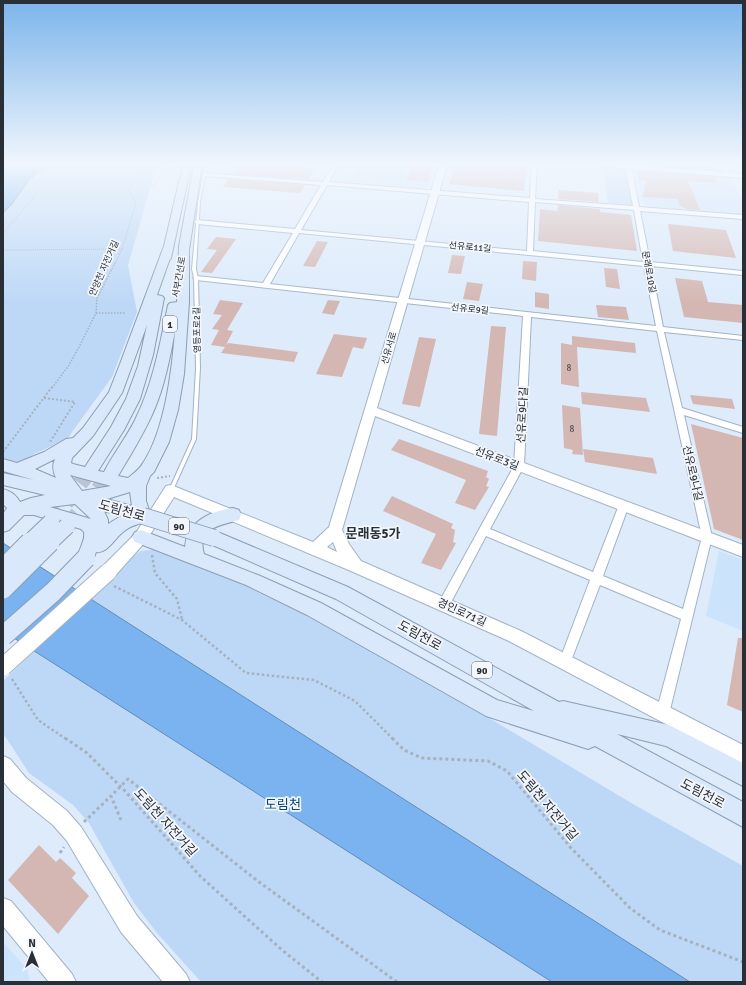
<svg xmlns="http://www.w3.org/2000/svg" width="746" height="985" viewBox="0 0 746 985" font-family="Signika,'Noto Sans KR',sans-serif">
	<rect width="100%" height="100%" fill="#ddebfb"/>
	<!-- built -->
	<path fill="#cce3fc" d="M341,165H435L428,188L335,181L333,180Z
		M635,170L731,178L743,201V215L648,206L643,203Z
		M719,551L743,560V631L706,616Z
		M3,942L27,969L30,982H3Z"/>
	<!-- green -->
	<path fill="#bdd8f6" d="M3,165H157L128,265L137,312L112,377L67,439L34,454L3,485Z
		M359,165H408L402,181L354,176Z
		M603,167L626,169L633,206L608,203Z
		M217,171L319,180L316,186L212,178Z
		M157,549L166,551L313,615L419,676L633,804L743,866V982H201L157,933L134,903L89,823L73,805L29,773L3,733V681L136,554L141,551Z"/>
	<!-- water -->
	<path fill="#7ab3f0" stroke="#628bb8" d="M3,165H46L28,181L12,204L3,213Z
		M3,543L690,982H552L3,631Z"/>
	<!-- building -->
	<path fill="#d4b7b3" d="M240,165H272L315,169L309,179L233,174Z
		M412,165H426L425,168H432L427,182L406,180Z
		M455,165H496L527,168L524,191L449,184Z
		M665,165H709L711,170Z
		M637,171L715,177L718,183L688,181L700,210L687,209L679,205L678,199L643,197L646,181L639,180Z
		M229,179L305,185L300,193L223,187Z
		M559,190L598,193L599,202L558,199Z
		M558,205L600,209V212L631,215L637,251L538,241L540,209L557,211Z
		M668,224L726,230L736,258L673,251Z
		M216,237L236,239L212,273L201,272L217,250L207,249Z
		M317,241L328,242L315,267L303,266Z
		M452,255L465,256L461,274L448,273Z
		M523,261L537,262L536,281L522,279Z
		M604,268L617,269L620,289L606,287Z
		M675,278L702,281L708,302L743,305V323L684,317Z
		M467,282L483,284L479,301L463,299Z
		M535,292L549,294V309L535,307Z
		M220,300L243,303L227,330L233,331L226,345L228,343L298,352L294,362L221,353L225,347L211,345L219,330L212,329L222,315L213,314Z
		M328,300L340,301L334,315L322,313Z
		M596,305L626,307L629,320L598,317Z
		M491,326L506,327L497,436L479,434Z
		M334,334L367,338L363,349L353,347L342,377L316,374Z
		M572,336L635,343L636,353L577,347L579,387L561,384V343L572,345Z
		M419,337L436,339L420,407L402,404Z
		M581,392L646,398L650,412L582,404Z
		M690,395L732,399L735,409L693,404Z
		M562,405L580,408L583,455L572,454L573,450L564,448Z
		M691,424L743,438V540L714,529Z
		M399,439L488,471L486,477L489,479L486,486L489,487L475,510L455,503L466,480L391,450Z
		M583,449L653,458L657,474L585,462Z
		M392,496L453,524L451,528L455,530L453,542L456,543L441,570L421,563L436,534L383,511Z
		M738,638H743V712L727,705Z
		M39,845L56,862L60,858L76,873L72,878L89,896L58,934L8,880Z"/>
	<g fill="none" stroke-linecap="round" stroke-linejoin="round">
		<!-- primary-tunnel -->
		<path stroke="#b9c5d4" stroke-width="16" stroke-dasharray="16 8" stroke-linecap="butt" d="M51,522L92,468
			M67,526L92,498L112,472"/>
		<defs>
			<path id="lane" d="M205,165H207L200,202L196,269L198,278L200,368L196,439L173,490V491H169V490L192,439L196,368L194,278L192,269L198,202Z"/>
			<path id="street" d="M333,165H338L329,182L530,198L531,165H537L535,199L633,206L625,165H631L639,207L743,215V219L640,211L650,262L743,271V275L651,266L663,327L743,336V340L664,332L682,408L743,427V433L684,415L712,537L668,718L663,720L658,718L656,713L681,619L600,585L569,666L565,668L561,666L559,662L590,580L486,536L448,608L444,609L440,608L438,604L514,466L523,316L196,280L193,278L196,276L263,283L293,233L197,224L194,222L197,220L295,229L321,185L204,176L202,175V173L323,182ZM327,185L529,202L527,251L301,230ZM535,202L634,210L643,262L533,251ZM299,233L644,266L656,326L270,284ZM531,317L657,331L702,537L683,609L603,576L629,505L628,502H620L619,505L593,572L490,529L524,466Z
				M722,165H727L730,176H726Z"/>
			<path id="secondary" d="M439,165H447L377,408L743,545V557L375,416L342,530L349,544L361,561L521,631L743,745V765L509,641L351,571L174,497L146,541L114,577L108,579L102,577L100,572L102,567L136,533L166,486L171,485L313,542L329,527ZM333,542L337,552L327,547Z
				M607,165H643L743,174V178L610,167Z
				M3,756L10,759L26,778L67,811L81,827L137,916L186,974L190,982H163L121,932L67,841L53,825L12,792L3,781Z
				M3,898L11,901L72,974L76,982H49L3,926Z"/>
			<path id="primary" d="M183,165H191L171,258L169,261L157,295L162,296L164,298L153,355L140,399L124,430L98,471L104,472C113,454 126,438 135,420C153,384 160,344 168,305L170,303L177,302L179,246L194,165H202L189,250V302L184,374L178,410L169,442L154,472L150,476L146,486V501L151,516L149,521C139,524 131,525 123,532C115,538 107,554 96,552L92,563L86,565L80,563C74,552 86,544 84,532L81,529L34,515H24L9,530L3,532V514L7,508L3,504V489C11,491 16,495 20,502L31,498L45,495L3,485V473L34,480L3,471V459L17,463L44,452L66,439L73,438L83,428L109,392L120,364L164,246ZM147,325L138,366L126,399L111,427L85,467L73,464L71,463L72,458L93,436L122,393ZM175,331C172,370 165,430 143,463C140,469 133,474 128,478L118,476C131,454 145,432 155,408C165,384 170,357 175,331ZM55,459C52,466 53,472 56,478L35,469ZM70,475L111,486L82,491ZM130,492L132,506L107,499ZM75,504L91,519L50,507ZM104,511L121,516L108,524V520Z
				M233,508L239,510L241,515L239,520C222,525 196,527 204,554L258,575L321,603L497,700L534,711L336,599L208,543L205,538L208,533L214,531L220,533L348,587L559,702L563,701L669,725L743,763V786L666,746L617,734L743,802V827L595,746L588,749L486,716L307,615L246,585L135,542L132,537L135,532L141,530L185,547C187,521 211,511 233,508Z"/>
		</defs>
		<!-- lane casing -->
		<use href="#lane" stroke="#a2b3c5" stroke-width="2"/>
		<!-- street casing -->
		<use href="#street" stroke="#a2b3c5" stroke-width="2"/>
		<!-- secondary casing -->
		<use href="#secondary" stroke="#a2b3c5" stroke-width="2"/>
		<!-- primary casing -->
		<use href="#primary" stroke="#8b9eb3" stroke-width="2"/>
		<!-- path-far4 -->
		<path stroke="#a6b1bf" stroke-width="1" stroke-dasharray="1 1" stroke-linecap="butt" d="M145,168L152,187L170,168
			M3,233L62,165
			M3,250L122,249
			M115,264L122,249L136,203L129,190L146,165"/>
		<!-- path-far3 -->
		<path stroke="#a6b1bf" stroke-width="1.5" stroke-dasharray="1.5 1.5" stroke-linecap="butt" d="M96,313H125
			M52,388L69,365L79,347L96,313L97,298L115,263"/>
		<!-- path-far2 -->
		<path stroke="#a6b1bf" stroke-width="2" stroke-dasharray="2 2" stroke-linecap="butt" d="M44,398L75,402L50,442
			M3,452L52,387
			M157,478L170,476"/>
		<!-- path-far1 -->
		<path stroke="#a6b1bf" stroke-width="2.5" stroke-dasharray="2.5 2.5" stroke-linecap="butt" d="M152,555L155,573L177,599L182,619
			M114,586L182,620L246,673L314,680L355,701L393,739
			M12,679L38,720L66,739"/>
		<!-- path -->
		<path stroke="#a6b1bf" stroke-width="3" stroke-dasharray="3 3" stroke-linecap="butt" d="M65,738L87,753L125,791L201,877L282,950L322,982
			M392,738L404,750L422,758L488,761L507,771L571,848L630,908L660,930L743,962
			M121,820L111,796L128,779L259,882L397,982
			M84,822L111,796
			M60,853L64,847"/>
		<!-- lane -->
		<use href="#lane" fill="#fff" fill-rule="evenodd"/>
		<!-- street -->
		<use href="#street" fill="#fff" fill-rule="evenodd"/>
		<!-- secondary -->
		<use href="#secondary" fill="#fff" fill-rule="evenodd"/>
		<!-- primary -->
		<use href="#primary" fill="#d9e8fa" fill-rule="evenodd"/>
		<defs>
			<path id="secondary-bridge" d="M3,667L108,572"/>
			<path id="primary-bridge-far1" d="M143,516L214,538
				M29,543L51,522
				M49,543L67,526"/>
			<path id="primary-bridge" d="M3,569L30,542
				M3,589L50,542
				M3,636L53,592L86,558"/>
		</defs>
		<!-- secondary-bridge casing -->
		<use href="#secondary-bridge" stroke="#a2b3c5" stroke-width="19" stroke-linecap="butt"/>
		<!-- primary-bridge-far1 casing -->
		<use href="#primary-bridge-far1" stroke="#8b9eb3" stroke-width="18" stroke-linecap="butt"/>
		<!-- primary-bridge casing -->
		<use href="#primary-bridge" stroke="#8b9eb3" stroke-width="21" stroke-linecap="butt"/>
		<!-- path-bridge -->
		<path stroke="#a6b1bf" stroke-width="1" stroke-dasharray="1 1" stroke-linecap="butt" d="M170,168L210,166"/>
		<!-- secondary-bridge -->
		<use href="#secondary-bridge" stroke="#fff" stroke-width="17"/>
		<!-- primary-bridge-far1 -->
		<use href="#primary-bridge-far1" stroke="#d9e8fa" stroke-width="16"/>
		<!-- primary-bridge -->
		<use href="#primary-bridge" stroke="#d9e8fa" stroke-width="19"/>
	</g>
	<!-- sky -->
	<linearGradient id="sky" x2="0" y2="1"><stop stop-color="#7cb4eb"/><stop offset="0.54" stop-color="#f0f6fd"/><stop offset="1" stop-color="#f0f6fd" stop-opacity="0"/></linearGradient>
	<rect width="746" height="303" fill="url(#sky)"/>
	<g text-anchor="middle" stroke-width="3.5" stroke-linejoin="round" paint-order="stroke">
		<!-- far-street labels -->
		<g font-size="9" fill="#292f37" stroke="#f3f7fb">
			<text transform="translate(470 247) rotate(5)" y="3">선유로11길</text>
			<text transform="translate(104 268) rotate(-66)" y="3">안양천 자전거길</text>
			<text transform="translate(649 272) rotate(79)" y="3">문래로10길</text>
			<text transform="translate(179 277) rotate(-80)" y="3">서부간선로</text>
			<text transform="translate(470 309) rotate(6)" y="3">선유로9길</text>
			<text transform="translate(197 330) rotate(-91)" y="3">영등포로2길</text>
			<text transform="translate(389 348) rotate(-74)" y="3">선유서로</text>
		</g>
		<!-- number labels -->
		<g font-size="9" fill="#545156">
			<text x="569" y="371">8</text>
			<text x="572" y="432">8</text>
		</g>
		<!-- shield labels -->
		<g fill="#f3f7fb" stroke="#666b72" stroke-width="1">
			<rect x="163" y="316" width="14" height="16" rx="3"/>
			<rect x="169" y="518" width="20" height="16" rx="3"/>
			<rect x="472" y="662" width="20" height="16" rx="3"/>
		</g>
		<g font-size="10" font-weight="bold" fill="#292f37">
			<text x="170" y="328">1</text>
			<text x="179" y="530">90</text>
			<text x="482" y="674">90</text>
		</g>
		<!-- street labels -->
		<g font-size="11" fill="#292f37" stroke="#f3f7fb">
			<text transform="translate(522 415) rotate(-87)" y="4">선유로9다길</text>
			<text transform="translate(497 458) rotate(21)" y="4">선유로3길</text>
			<text transform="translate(693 473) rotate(77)" y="4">선유로9나길</text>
			<text transform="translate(462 612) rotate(24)" y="4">경인로71길</text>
		</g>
		<!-- near-street labels -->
		<g font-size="13" fill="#292f37" stroke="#f3f7fb">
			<text transform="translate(122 510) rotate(16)" y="5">도림천로</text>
			<text transform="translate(420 635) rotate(29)" y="5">도림천로</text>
			<text transform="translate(703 793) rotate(28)" y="5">도림천로</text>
			<text transform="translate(548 805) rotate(50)" y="5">도림천 자전거길</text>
			<text transform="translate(166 822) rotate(48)" y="5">도림천 자전거길</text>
		</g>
		<!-- quarter labels -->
		<g font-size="13" font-weight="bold" fill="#292f37" stroke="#f3f7fb">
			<text x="373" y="538">문래동5가</text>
		</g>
		<!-- near-park labels -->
		<g font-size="13" fill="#03447b" stroke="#f3f7fb">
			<text x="283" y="809">도림천</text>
		</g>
	</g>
	<!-- border -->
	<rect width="746" height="985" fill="none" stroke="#292f37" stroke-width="8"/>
	<!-- north arrow -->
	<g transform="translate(32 953)" stroke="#f3f7fb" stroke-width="3" paint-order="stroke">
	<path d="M0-3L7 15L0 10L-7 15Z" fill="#292f37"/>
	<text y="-6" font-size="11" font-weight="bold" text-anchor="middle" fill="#292f37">N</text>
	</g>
</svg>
